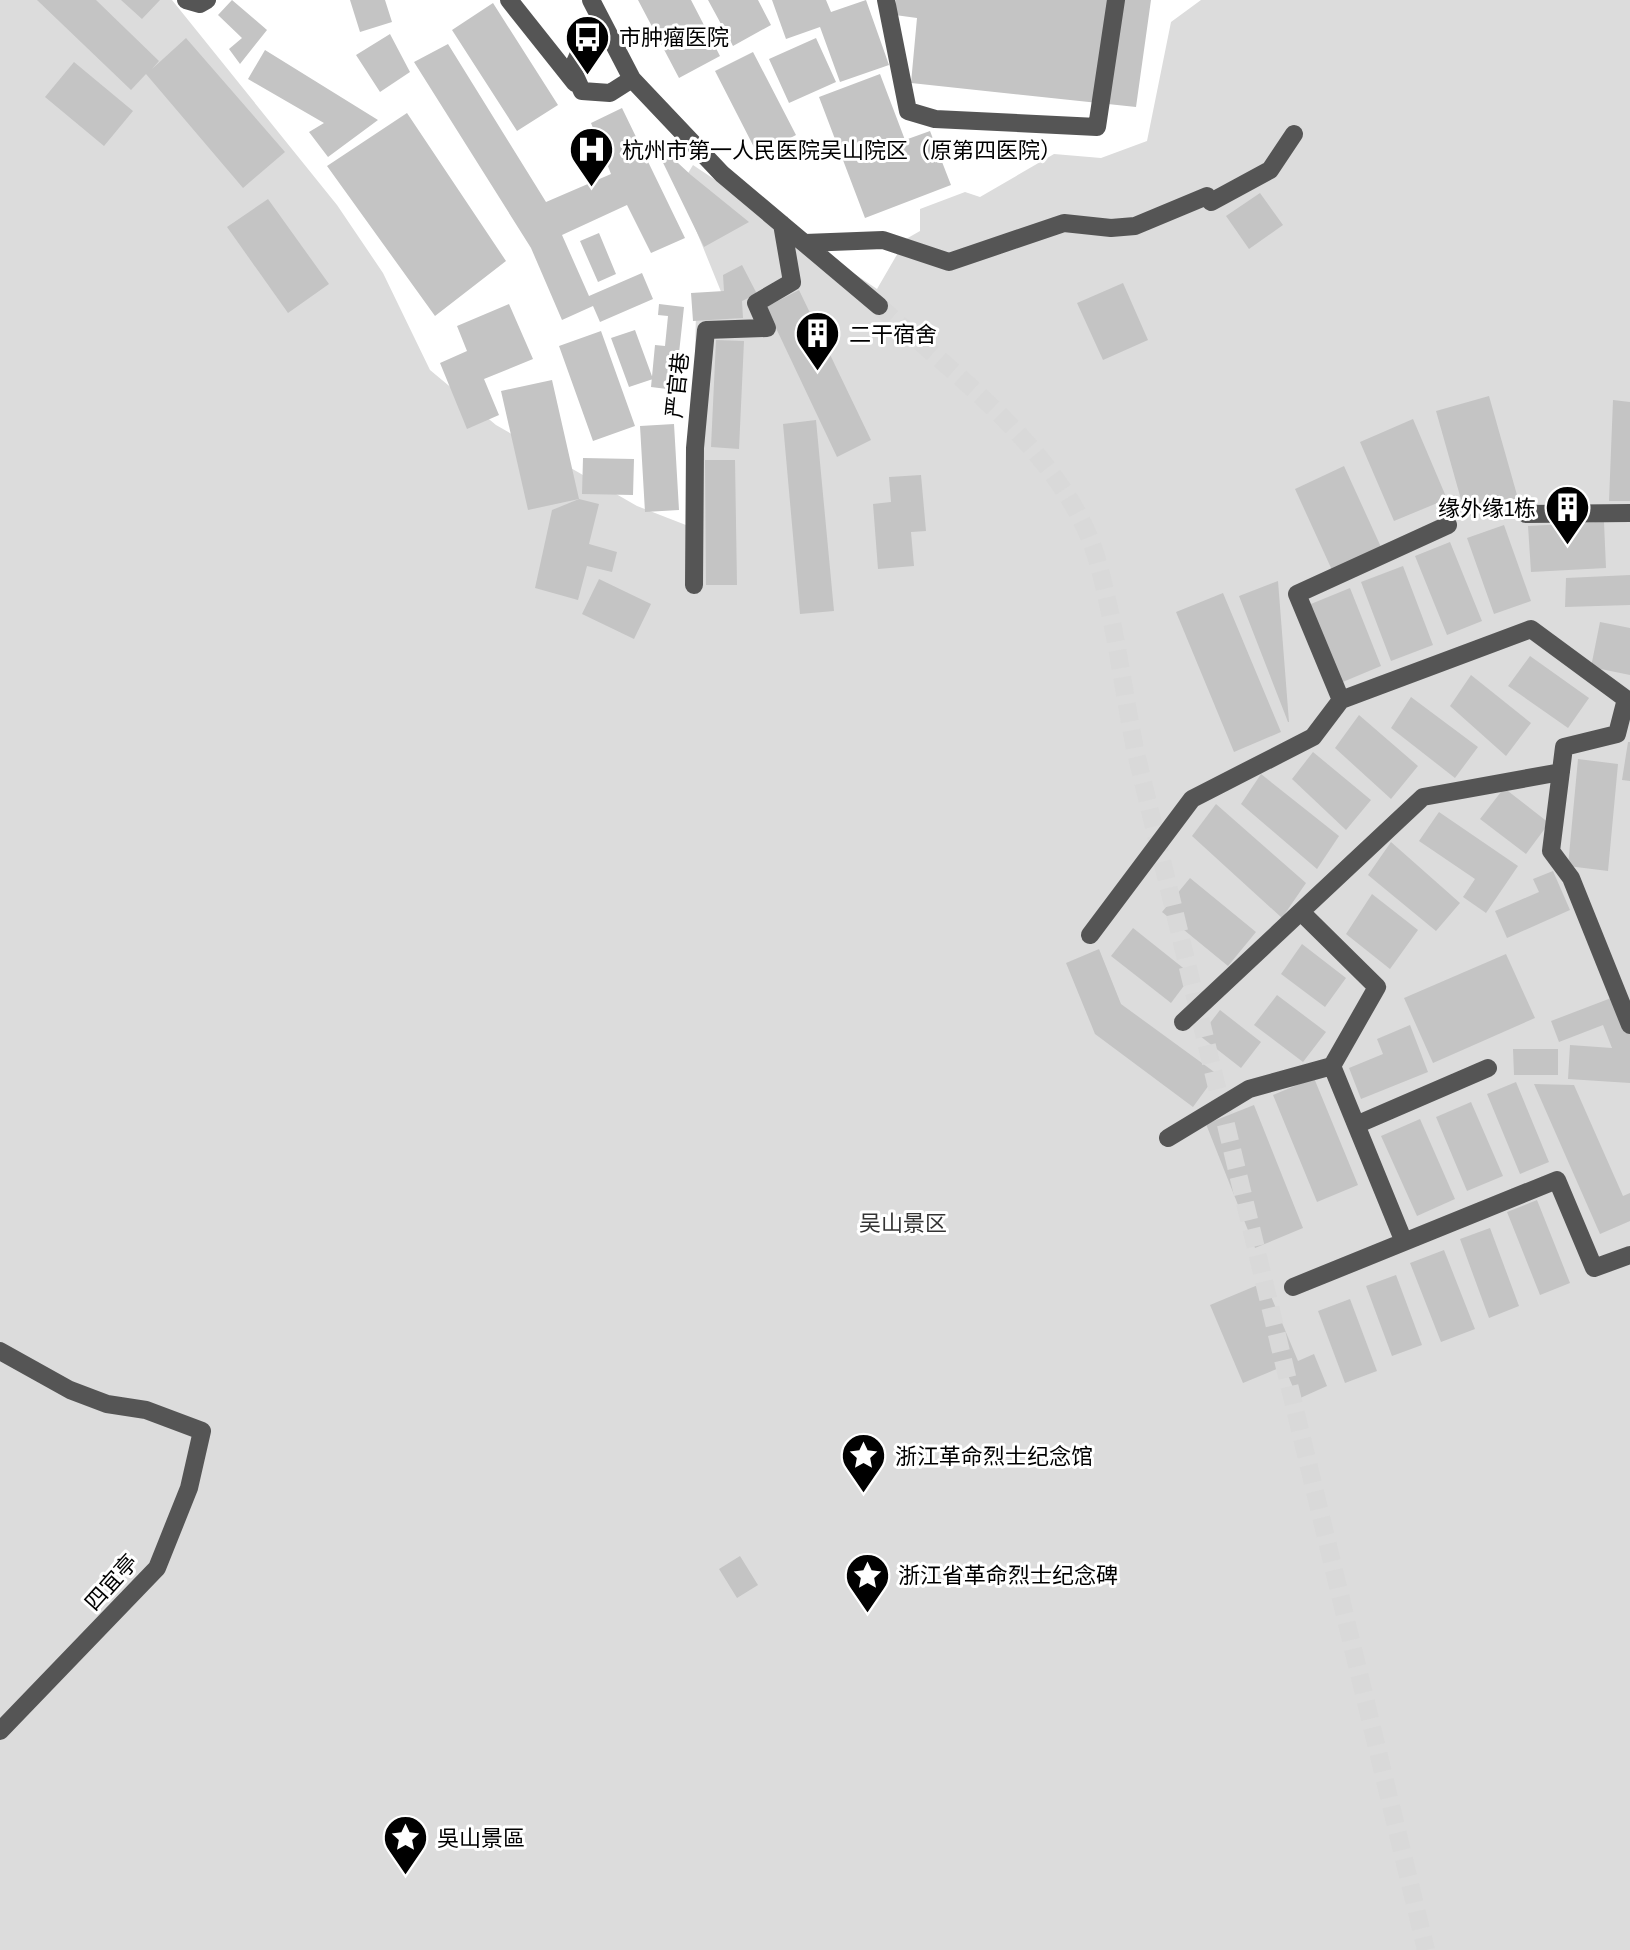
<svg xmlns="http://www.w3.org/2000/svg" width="1630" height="1950" viewBox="0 0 1630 1950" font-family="'Archivo Narrow','Noto Sans SC',sans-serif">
	<rect width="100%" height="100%" fill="#fff"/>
	<!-- green -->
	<path fill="#dcdcdc" d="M0,0H172L337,205L383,273L430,370L496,425L637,506L691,527L696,311L724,299L679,188L693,165L877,289L906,239L920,231V209L965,192L980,197L1054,154L1101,158L1147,141L1171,22L1201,0H1630V1950H0Z"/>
	<!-- building -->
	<path fill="#c4c4c4" d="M37,0H96L159,61L152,69L186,38L285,152L243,188L146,74L131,90Z
		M121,0H160L142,19Z
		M232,0L267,30L240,64L229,49L242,38L218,15Z
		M350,0H385L392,22L360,32Z
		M638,0H691L720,56L679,78Z
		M708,0H758L771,25L733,46Z
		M772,0H826L831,12L866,0L889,65L840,82L820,27L786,39Z
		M896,0H1151L1136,107L911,83L917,18L895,15Z
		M493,3L558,105L517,131L452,30Z
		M390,34L410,72L380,92L356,55Z
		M816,38L836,82L789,103L769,59Z
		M448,44L546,202L611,174L591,123L622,108L685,238L651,253L627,205L562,235L589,296L642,273L653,299L600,322L593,306L562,320L531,248L414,62Z
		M265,50L378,120L328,157L309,132L324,123L248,79Z
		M753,52L796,135L758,155L715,71Z
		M74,62L133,111L104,146L45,97Z
		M880,74L905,140L930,131L951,185L865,218L819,97Z
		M407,113L506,261L435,316L327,166Z
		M651,138L691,175L749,222L704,247Z
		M1260,193L1283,225L1249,249L1226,216Z
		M268,199L329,284L288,313L227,227Z
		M599,233L616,274L598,282L580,241Z
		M742,265L757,294L742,301L743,318L693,321L691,293L724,291L723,275Z
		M1123,283L1148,340L1103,360L1077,303Z
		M799,290L871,440L837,457L766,307Z
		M509,304L533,359L484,379L499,415L467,429L440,363L467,351L457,326Z
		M659,304L684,307L675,390L651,387L655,345L665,346L668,316L658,315Z
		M635,330L653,379L629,387L611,338Z
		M601,331L635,426L593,441L559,346Z
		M716,340L744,341L739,449L711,447Z
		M552,380L579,499L599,504L589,544L617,552L612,572L587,566L578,600L535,588L552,510L579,499L528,510L501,391Z
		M1489,396L1519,502L1466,517L1436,411Z
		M1613,400L1630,402V501H1609Z
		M1413,419L1447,499L1394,521L1360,442Z
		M816,420L834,611L800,614L783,424Z
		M674,424L679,510L645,512L640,426Z
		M583,458L634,459L633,495L582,494Z
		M705,460H735L737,585H706Z
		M1344,466L1381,547L1332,570L1295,489Z
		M921,475L926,531L911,532L914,566L878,569L873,504L891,502L889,477Z
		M1604,522L1606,568L1531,572L1528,526Z
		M1504,525L1531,601L1494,614L1467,538Z
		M1450,542L1482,621L1447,635L1415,556Z
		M1403,566L1433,645L1391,661L1361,582Z
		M1630,575V605L1565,607L1566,578Z
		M599,579L651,604L634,639L582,614Z
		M1278,581L1289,722H1288L1239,596Z
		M1350,588L1381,666L1338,684L1306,606Z
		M1223,593L1281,732L1234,752L1176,612Z
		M1600,622L1630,628V675L1591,667Z
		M1530,656L1589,698L1568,728L1508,686Z
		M1471,675L1531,723L1506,756L1450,706Z
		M1411,697L1478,747L1455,778L1391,728Z
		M1359,715L1418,766L1391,799L1335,748Z
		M1628,742H1630V781L1622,780Z
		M1313,752L1371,800L1346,830L1292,779Z
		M1578,759L1618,764L1608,871L1568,866Z
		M1261,774L1339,836L1317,869L1241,804Z
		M1504,788L1549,823L1526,854L1480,819Z
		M1216,804L1306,883L1282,918L1192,836Z
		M1439,812L1518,866L1486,913L1463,897L1475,879L1419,841Z
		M1391,842L1460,903L1436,931L1368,875Z
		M1553,871L1570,910L1507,938L1495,911L1539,892L1533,879Z
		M1190,878L1256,932L1228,966L1162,912Z
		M1372,894L1418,930L1390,969L1346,934Z
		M1133,928L1192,975L1171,1003L1111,956Z
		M1302,944L1346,978L1325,1007L1281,974Z
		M1099,949L1121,1004L1217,1074L1193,1107L1095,1034L1066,963Z
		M1506,954L1535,1018L1433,1063L1404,998Z
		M1277,995L1326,1032L1303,1062L1254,1025Z
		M1619,995L1630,1023V1083L1568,1079L1570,1045L1612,1048L1603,1025L1559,1042L1551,1021Z
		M1220,1010L1261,1042L1241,1068L1200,1036Z
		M1410,1025L1428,1072L1361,1099L1349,1068L1383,1054L1377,1039Z
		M1513,1049H1558V1075H1514Z
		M1314,1078L1358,1185L1317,1202L1273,1095Z
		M1516,1082L1549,1162L1520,1174L1487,1094Z
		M1534,1084L1574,1085L1623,1196L1630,1193V1221L1600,1234Z
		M1471,1102L1503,1176L1467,1191L1436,1117Z
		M1254,1105L1303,1228L1255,1248L1206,1124Z
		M1420,1119L1455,1199L1417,1216L1381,1136Z
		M1537,1200L1570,1283L1540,1295L1507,1212Z
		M1490,1228L1519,1306L1489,1318L1460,1239Z
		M1444,1250L1475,1329L1441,1342L1410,1263Z
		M1396,1275L1422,1345L1392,1356L1366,1286Z
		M1265,1282L1298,1361L1314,1354L1327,1386L1298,1399L1284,1366L1243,1383L1210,1305Z
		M1350,1299L1377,1371L1345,1383L1318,1311Z
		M740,1556L758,1585L737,1598L719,1569Z"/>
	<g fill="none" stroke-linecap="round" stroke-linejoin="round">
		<!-- minor-tunnel -->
		<path stroke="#d9d9d9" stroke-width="18" stroke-dasharray="18 9" stroke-linecap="butt" d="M879,306C956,376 1070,459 1098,563C1115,624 1123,688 1135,749L1426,1950"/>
		<!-- minor -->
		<path stroke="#555" stroke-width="18" d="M186,0L200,4L207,0
			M509,0L575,83
			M591,0L632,79L722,174L879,306
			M886,0L908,111L935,119L1097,127L1116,0
			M603,24L583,45L572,69L582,91L610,93L632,79
			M805,243L883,240L949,262L1064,223L1111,228L1135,226L1207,196L1211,202L1270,170L1294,134
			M1526,514L1630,513
			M1448,525L1297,594L1341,700L1531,629L1626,699L1617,734L1564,747L1551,851L1571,878L1630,1025
			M694,585L695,448L706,330L767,328L756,303L792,282L782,224
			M1301,912L1377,987L1332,1066L1404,1242
			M1090,935L1192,799L1313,737L1341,700
			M1183,1022L1423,797L1561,772
			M1356,1125L1488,1068
			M1168,1138L1249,1089L1332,1066
			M1293,1287L1557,1180L1594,1268L1630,1255
			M0,1351L70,1390L107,1404L146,1410L202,1431L189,1488L157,1568L0,1731"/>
	</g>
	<!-- icons -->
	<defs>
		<symbol id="bus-pin" viewBox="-11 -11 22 30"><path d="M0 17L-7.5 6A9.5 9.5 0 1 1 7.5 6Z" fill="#000" stroke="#fff"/><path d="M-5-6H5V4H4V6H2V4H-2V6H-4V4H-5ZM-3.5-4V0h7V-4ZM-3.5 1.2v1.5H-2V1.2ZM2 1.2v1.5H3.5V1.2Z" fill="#fff"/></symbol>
		<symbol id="hospital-pin" viewBox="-11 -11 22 30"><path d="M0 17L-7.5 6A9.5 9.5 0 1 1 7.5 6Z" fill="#000" stroke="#fff"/><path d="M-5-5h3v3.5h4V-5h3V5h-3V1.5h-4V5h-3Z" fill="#fff"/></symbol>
		<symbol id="building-pin" viewBox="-11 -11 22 30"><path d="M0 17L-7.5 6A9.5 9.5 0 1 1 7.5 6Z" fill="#000" stroke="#fff"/><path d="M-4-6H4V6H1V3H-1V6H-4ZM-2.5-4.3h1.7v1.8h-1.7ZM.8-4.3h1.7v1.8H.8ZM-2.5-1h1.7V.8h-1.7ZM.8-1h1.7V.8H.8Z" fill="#fff"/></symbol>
		<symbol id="sight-pin" viewBox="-11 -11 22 30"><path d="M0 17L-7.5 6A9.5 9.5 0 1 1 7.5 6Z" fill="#000" stroke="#fff"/><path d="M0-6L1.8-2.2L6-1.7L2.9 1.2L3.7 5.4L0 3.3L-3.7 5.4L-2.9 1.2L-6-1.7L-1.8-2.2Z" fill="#fff"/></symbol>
	</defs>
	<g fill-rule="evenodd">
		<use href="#bus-pin" x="562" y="12" width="51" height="69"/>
		<use href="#hospital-pin" x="566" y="124" width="51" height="69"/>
		<use href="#building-pin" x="792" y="308" width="51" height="69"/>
		<use href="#building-pin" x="1542" y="482" width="51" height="69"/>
		<use href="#sight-pin" x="838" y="1430" width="51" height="69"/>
		<use href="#sight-pin" x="842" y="1550" width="51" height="69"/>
		<use href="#sight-pin" x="380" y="1812" width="51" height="69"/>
	</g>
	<g text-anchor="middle" stroke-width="6" stroke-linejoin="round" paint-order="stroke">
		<!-- poi labels -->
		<g font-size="22" fill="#000" stroke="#fff" text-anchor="start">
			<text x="619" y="45">市肿瘤医院</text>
			<text x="622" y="158">杭州市第一人民医院吴山院区（原第四医院）</text>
			<text x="849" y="342">二干宿舍</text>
			<text x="1536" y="516" text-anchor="end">缘外缘1栋</text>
			<text x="895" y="1464">浙江革命烈士纪念馆</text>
			<text x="898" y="1583">浙江省革命烈士纪念碑</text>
			<text x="437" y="1846">吳山景區</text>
		</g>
		<!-- street labels -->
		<g font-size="22" fill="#000" stroke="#fff">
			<text transform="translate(677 385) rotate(-84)" y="8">严官巷</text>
			<text transform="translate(111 1582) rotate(-48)" y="8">四宜亭</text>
		</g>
		<!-- park labels -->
		<g font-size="22" fill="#333" stroke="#fff">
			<text x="903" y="1231">吴山景区</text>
		</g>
	</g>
</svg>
